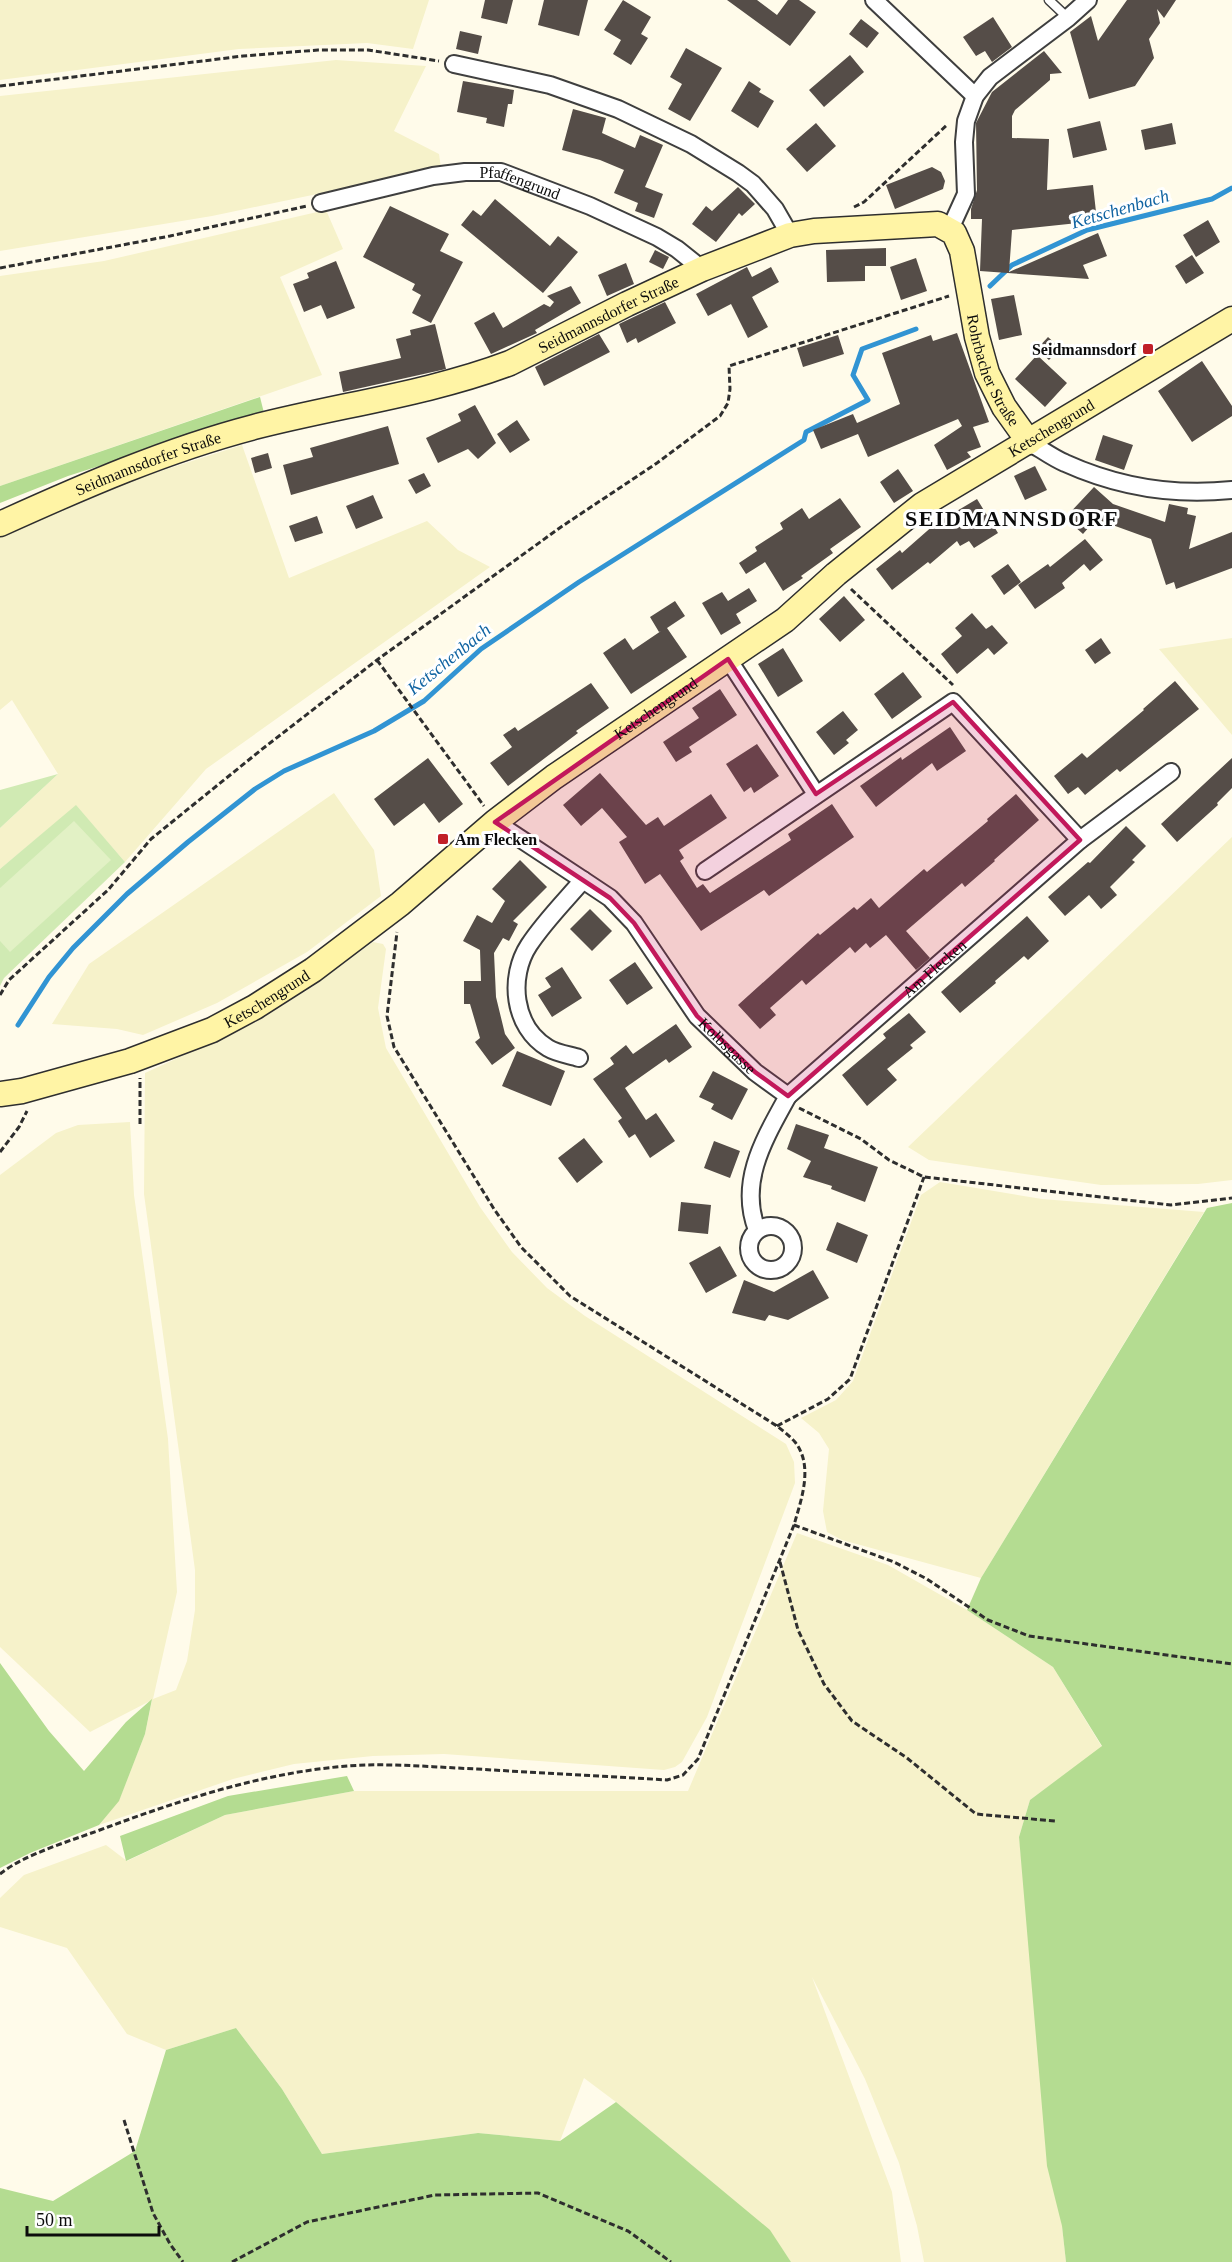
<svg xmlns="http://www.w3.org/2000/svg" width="1232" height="2262" viewBox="0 0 1232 2262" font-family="Georgia,serif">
	<rect width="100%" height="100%" fill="#fffbea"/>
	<!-- farmland -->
	<path fill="#f6f2ca" d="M0,0H429L413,49L367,43L239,49L0,80Z
		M336,60L426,66L394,131L439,154L441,168L212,216L0,251V96Z
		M326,210L343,249L280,277L322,375L0,486V276L104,261Z
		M242,445L289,578L427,521L458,550L490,567L206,769L125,862L76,806L0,869V828L58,774L12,700L0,710V537L139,478Z
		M1232,638V735L1159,649Z
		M334,793L374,850L381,896L307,952L217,1003L143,1035L117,1029L52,1024L89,964Z
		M1232,837V1180L1198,1184L1101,1185L929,1160L908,1147Z
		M373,942L383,944L386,949L378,1008L386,1048L480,1207L512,1252L547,1288L585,1316L786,1444L794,1462L795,1483L707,1717L682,1762L675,1767L664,1770L444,1754L373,1756L294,1764L233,1779L99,1825L119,1800L145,1734L152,1700L90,1732L0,1647V1175L56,1133L78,1125L130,1122L134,1195L168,1439L177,1592L153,1699L176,1690L187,1661L195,1610V1570L144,1194L145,1073L256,1022L312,987Z
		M940,1182L1042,1199L1204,1212L981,1578L842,1540L827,1532L823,1511L829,1449L819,1433L801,1418L836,1400L853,1381L921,1195Z
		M797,1533L888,1565L967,1610L1053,1667L1102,1747L1030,1800L1019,1837L1066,2262H924L917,2226L899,2163L865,2079L812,1977L892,2192L901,2262H791L769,2230L616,2102L584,2078L560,2141L478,2133L322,2154L282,2089L236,2028L166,2050L127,2034L67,1948L0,1927V1898L24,1875L106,1845L127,1861L225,1815L354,1791H688Z"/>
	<!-- green -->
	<path fill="#d0eab3" d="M58,774L0,828V790Z
		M76,805L125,862L4,978L0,986V869Z"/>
	<!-- forest -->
	<path fill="#b4dc91" d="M260,397L264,413L68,476L0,503V486Z
		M1232,1203V2262H1066L1062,2226L1047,2166L1019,1837L1030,1800L1102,1746L1053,1667L967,1610L981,1578L1207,1208Z
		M0,1663L49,1731L84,1771L126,1722L152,1699L145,1734L119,1801L99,1825L30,1853L0,1868Z
		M347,1776L354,1791L225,1815L126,1861L120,1836L228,1796Z
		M236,2028L282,2089L322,2154L478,2133L560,2141L616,2102L770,2230L791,2262H0V2188L53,2201L135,2151L166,2050Z"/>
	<!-- pitch -->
	<path fill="#e2f1c5" d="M74,821L111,860L10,952L0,941V888Z"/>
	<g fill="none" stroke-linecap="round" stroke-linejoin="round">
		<!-- stream -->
		<path stroke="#3194d3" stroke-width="5" d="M990,286L1012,265L1087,230L1212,199L1232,188
			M18,1025L49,977L73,948L127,894L188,842L255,789L284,771L374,731L424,701L481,649L579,582L804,440L806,432L868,400L853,375L862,349L916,329"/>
	</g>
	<!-- building -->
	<path fill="#554d48" d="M485,0H513L507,24L481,18Z
		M544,0H588L579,36L538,25Z
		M623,0L651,17L641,34L648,38L631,65L613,54L621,40L604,30Z
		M727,0H757L777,15L788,0H799L816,12L790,46Z
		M1127,0H1176L1164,18L1157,9L1160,23L1149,39L1154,58L1135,86L1089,99L1070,32L1091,16L1098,41Z
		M993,17L1012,47L992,62L985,51L976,56L963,37Z
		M861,19L879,33L867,48L849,34Z
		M460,31L482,36L478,54L456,49Z
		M686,48L722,68L690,121L668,109L682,84L670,77Z
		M1044,51L1062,73L1050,74V80L1015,110L1012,116V138L1049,139L1047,190L1093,185L1097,221L1012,230L1009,272L1098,233L1107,256L1083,265L1089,279L980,271L982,219H971V209L977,190L976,123L992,92Z
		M850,55L864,72L824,107L809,90Z
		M463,81L514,90L512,104H508L504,127L486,123L487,118L457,112Z
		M749,81L761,89L759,92L774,101L758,128L731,111Z
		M573,109L606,118L602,133L635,148L640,135L663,145L645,187L663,194L654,218L635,211L638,203L614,193L624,170L600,160L562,150Z
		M1100,121L1107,150L1073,158L1067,129Z
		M816,123L836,146L807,172L786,149Z
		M1172,123L1176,144L1145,150L1141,130Z
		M932,167L941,172L945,181L943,189L895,209L886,185Z
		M738,187L755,204L742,216L739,213L716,242L692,224L706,206L712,211Z
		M495,199L550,246L558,236L578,252L543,293L461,225L473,210L481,216Z
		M390,206L449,234L440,251L463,262L431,323L412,313L421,295L412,290L415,284L363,257Z
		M1208,220L1220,242L1196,257L1183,235Z
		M886,248V266H865V281L827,282L826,250Z
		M655,250L669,257L663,269L649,262Z
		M1192,255L1204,273L1186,284L1175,266Z
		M916,258L927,291L901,300L890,267Z
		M336,261L355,308L327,319L321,305L304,312L293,284L309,278L307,273Z
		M626,263L634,284L607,296L598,275Z
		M747,267L752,277L771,267L779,282L752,297L768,327L748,338L731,304L708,316L696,294Z
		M571,286L581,303L535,330L537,333L491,354L474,323L494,312L503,328L544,304L550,307L554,302L547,296Z
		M1014,295L1022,335L999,340L991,299Z
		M665,302L676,323L638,343L636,338L627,343L619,324Z
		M435,324L446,369L343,392L339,372L401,358L396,339L411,335L410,330Z
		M957,333L989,422L973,427L981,447L967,452L971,457L947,470L934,445L962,426L958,419L868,457L858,434L821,449L813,430L853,414L857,423L900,404L882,353L931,335L933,341Z
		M599,334L610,352L544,386L535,367Z
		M838,335L844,354L803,367L797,348Z
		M1048,337L1060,348L1049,360L1037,349Z
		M1037,355L1067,383L1045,407L1015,379Z
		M1202,361L1232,406V416L1192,442L1158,391Z
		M475,405L496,443L478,459L468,449L438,463L426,438L461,421L458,414Z
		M517,420L530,440L510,453L497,434Z
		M388,426L399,464L291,495L283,465L313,457L310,448Z
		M1103,435L1133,445L1124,470L1095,460Z
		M268,453L272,468L255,473L251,458Z
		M1035,466L1047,490L1025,500L1014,476Z
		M898,469L913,491L894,503L880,482Z
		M424,473L431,486L416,494L408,480Z
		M1094,487L1113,504L1165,522L1169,504L1188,508L1187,514L1196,516L1189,549L1232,532V568L1176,589L1174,582L1166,585L1151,539L1096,519L1083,534L1065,518Z
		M373,495L383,518L356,529L346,506Z
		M840,498L861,527L830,549L833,553L801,576L803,578L783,591L765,562L746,574L739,563L757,551L755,547L783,529L780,523L802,508L809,519Z
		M977,499L998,533L974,548L969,541L960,546L957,541L930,564L928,562L892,590L876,569L900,550L902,553L935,524Z
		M317,516L323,533L295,542L289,526Z
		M1085,539L1103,560L1090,571L1084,564L1062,583L1065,588L1035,609L1018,585L1048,564L1050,567Z
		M1008,564L1021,582L1004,595L991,576Z
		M749,588L757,601L736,614L741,623L721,635L702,603L722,592L728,601Z
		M844,596L865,620L840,642L819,619Z
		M675,601L685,616L667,628L687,657L631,694L603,653L625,638L633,650L661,631L659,632L650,617Z
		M972,613L986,629L992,625L1008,643L994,655L988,648L957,674L941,654L962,636L955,628Z
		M1101,638L1111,653L1095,664L1085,650Z
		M783,648L803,681L778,697L758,664Z
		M903,672L922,697L892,719L874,694Z
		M1175,681L1199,709L1120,772L1117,769L1085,795L1078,787L1068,794L1054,776L1082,753L1087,758L1144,710L1143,709Z
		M591,683L609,708L576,731L578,733L508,786L490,763L512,747L503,735L515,727L518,731Z
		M720,689L737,715L689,747L692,752L676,762L663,742L699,718L692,708Z
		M843,711L858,730L846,740L849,743L834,755L816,732Z
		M950,727L966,751L937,771L932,763L876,807L860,786L901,757L902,760Z
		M757,744L779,776L754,793L751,787L744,792L726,764Z
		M428,758L463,804L439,823L424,803L394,826L374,799Z
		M1232,758V788L1217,803L1218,805L1177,842L1161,824Z
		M600,773L646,825L658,817L664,826L711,794L727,818L679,850L684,858L680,861L697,888L703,884L710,893L791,840L788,834L832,804L854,837L769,896L764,890L701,931L660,874L645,884L619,842L627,837L602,808L581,826L563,805Z
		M1016,794L1039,820L994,860L995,861L965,887L962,883L906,931L930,958L916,970L886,935L870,948L866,943L855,953L850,947L806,985L802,980L770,1008L776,1015L760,1029L738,1005L818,933L820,935L854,907L857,910L871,898L879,908L924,869L927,872L988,821L987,819Z
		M1126,826L1146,846L1132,860L1135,862L1110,887L1117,895L1101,909L1089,895L1065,916L1048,897L1088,862L1090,863Z
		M520,860L547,887L513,921L518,924L509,941L503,938L494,953L496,997L505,1034L515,1048L492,1065L475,1042L480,1038L470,1004H464V981H481L480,950L463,941L477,915L492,923L505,901L492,889Z
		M590,909L612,931L592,951L570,929Z
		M1027,916L1049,941L1028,960L1024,956L995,981L996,983L960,1013L941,992Z
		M635,962L653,988L627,1005L609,980Z
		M562,967L582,998L552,1017L538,995L551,987L545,978Z
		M909,1013L926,1032L910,1045L913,1048L887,1069L897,1080L867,1106L842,1075L886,1038L883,1034Z
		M676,1024L692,1047L669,1063L666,1059L625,1088L646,1120L656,1113L675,1141L650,1158L635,1134L629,1138L618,1121L622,1118L593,1079L614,1064L610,1058L626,1045L633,1054Z
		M517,1051L565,1071L551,1106L502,1086Z
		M713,1071L748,1089L732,1120L711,1109L714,1104L699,1097Z
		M796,1124L829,1135L824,1148L878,1167L865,1202L831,1189L832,1186L803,1177L811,1161L787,1149Z
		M584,1138L603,1162L577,1183L558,1158Z
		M714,1141L740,1151L730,1178L704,1168Z
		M681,1202L711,1205L708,1234L678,1231Z
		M837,1222L868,1235L857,1263L826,1250Z
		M720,1246L737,1276L706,1293L689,1263Z
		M813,1270L829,1298L788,1320L769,1315L765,1321L732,1313L744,1280L774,1292Z"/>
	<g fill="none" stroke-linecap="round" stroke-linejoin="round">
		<defs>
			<path id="lane" d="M1049,0L1068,18"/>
			<g id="street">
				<path d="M874,0L975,96"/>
				<path d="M454,64L550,85L618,109L691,144L738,173L753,184L775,209L790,235"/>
				<path id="s1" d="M321,203L433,176L465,172H501L590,206L657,237L677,249L702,269"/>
				<path d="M950,229L966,194L964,142L966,121L975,96L990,77L1068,18L1088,0"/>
				<path d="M1029,442C1041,449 1053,458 1065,463C1118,487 1175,496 1232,490"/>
				<path d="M728,659L816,794"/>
				<path d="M495,822L583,880C565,901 544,922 529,945C508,977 513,1027 548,1048C556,1053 569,1055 579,1058"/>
				<path d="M705,871L953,702L1080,840"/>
				<path id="s2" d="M583,880L610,898L634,923L697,1016L755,1072L788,1096C765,1138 738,1181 757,1230"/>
				<path id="s3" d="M788,1096L1080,840L1171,772"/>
				<circle cx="771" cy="1248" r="22"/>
			</g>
			<g id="secondary">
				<path id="s4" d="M0,524C84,486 166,450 254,427C339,405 428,394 510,363L627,304L702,269L790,235L814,231L938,224L954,233L962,251L977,337L987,373L1004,407L1029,442"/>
				<path id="s5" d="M0,1094L22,1091L130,1061L212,1030L255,1007L313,970L400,904L495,822L554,777L785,620L836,574L922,505L1232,319"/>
			</g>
		</defs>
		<!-- lane casing -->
		<use href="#lane" stroke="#3f3f3f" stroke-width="11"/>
		<!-- street casing -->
		<use href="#street" stroke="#3f3f3f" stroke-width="20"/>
		<!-- secondary casing -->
		<use href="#secondary" stroke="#2e2e2e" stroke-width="27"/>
		<!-- path -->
		<path stroke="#2e2e2e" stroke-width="3" stroke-dasharray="6 3" stroke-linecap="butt" d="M0,86L243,56L318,50H368L439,61
			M854,207L864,202L948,124
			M0,268L170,236L307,206
			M851,589L953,685
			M377,660L484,806
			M0,995L9,980L108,890L151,839L261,750L377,660L561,527L657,463L720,416L728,403L730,389L729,366L949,296
			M799,1108L861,1139L889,1160L924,1177L1171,1205L1232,1198
			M140,1124V1078
			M0,1152L19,1127L27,1111
			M777,1426L828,1399L850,1379L924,1177
			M794,1525L894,1562L927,1579L988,1620L1029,1636L1232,1664
			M780,1562L798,1630L824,1684L852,1721L907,1758L976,1814L1055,1821
			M0,1874C26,1853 77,1839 108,1827C181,1800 257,1775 336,1767C382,1762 430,1767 477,1769C540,1773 604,1776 667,1780L683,1775L698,1759L794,1525C801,1500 814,1466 795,1442C790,1436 783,1431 777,1426L570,1296L521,1247L494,1209L394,1047L387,1016L397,932
			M124,2120L153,2213L170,2244L183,2262
			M232,2262L307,2222L435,2195L538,2193L628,2231L671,2262"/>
		<!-- lane -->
		<use href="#lane" stroke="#fff" stroke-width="8"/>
		<!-- street -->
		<use href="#street" stroke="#fff" stroke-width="16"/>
		<!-- secondary -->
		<use href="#secondary" stroke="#fff4a5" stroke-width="24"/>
	</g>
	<!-- marked area -->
	<path fill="#c2185b" fill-opacity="0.2" stroke="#c2185b" stroke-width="4.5" stroke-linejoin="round" d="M728,659L816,794L953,702L1080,840L788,1096L755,1072L697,1016L634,923L610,898L495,822Z"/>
	<!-- markers -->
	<g fill="#c11f28" stroke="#fff" stroke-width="2">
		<rect x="1142" y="343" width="12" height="12" rx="3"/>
		<rect x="437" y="833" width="12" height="12" rx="3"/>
	</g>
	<g text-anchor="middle" stroke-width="6" stroke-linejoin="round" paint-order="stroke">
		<!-- street labels -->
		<g font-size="16" fill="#0c0c0c" stroke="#fff">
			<text dy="6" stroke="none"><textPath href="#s1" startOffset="204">Pfaffengrund</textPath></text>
			<text dy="6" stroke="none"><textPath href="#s4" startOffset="646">Seidmannsdorfer Straße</textPath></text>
			<text dy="6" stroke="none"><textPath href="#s4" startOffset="1155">Rohrbacher Straße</textPath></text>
			<text dy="6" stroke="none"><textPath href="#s5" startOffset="1257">Ketschengrund</textPath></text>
			<text dy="6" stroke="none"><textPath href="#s4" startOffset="160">Seidmannsdorfer Straße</textPath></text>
			<text dy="6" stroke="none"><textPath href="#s5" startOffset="771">Ketschengrund</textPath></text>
			<text dy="6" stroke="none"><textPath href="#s3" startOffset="194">Am Flecken</textPath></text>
			<text dy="6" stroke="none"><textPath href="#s5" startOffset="285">Ketschengrund</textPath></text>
			<text dy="6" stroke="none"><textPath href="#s2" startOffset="222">Kolbsgasse</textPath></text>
		</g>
		<!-- poi labels -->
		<g font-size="16" font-weight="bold" fill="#0c0c0c" stroke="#fff" text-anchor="end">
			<text x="1136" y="355">Seidmannsdorf</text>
			<text x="455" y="845" text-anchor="start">Am Flecken</text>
		</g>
		<!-- water labels -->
		<g font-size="18" font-style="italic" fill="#1164a2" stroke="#fff">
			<text transform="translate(1120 209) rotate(-16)" y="6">Ketschenbach</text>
			<text transform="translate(449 659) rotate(-39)" y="6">Ketschenbach</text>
		</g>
		<!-- district labels -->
		<g font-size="22" font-weight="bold" letter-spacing="1.5" fill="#0c0c0c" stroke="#fff">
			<text x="1012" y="526">SEIDMANNSDORF</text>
		</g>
	</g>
	<!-- scale -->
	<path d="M27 2226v9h132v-9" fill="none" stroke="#0c0c0c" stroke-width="3"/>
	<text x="36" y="2226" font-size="18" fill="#0c0c0c" stroke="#ffffff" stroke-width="4.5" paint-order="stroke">50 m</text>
</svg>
